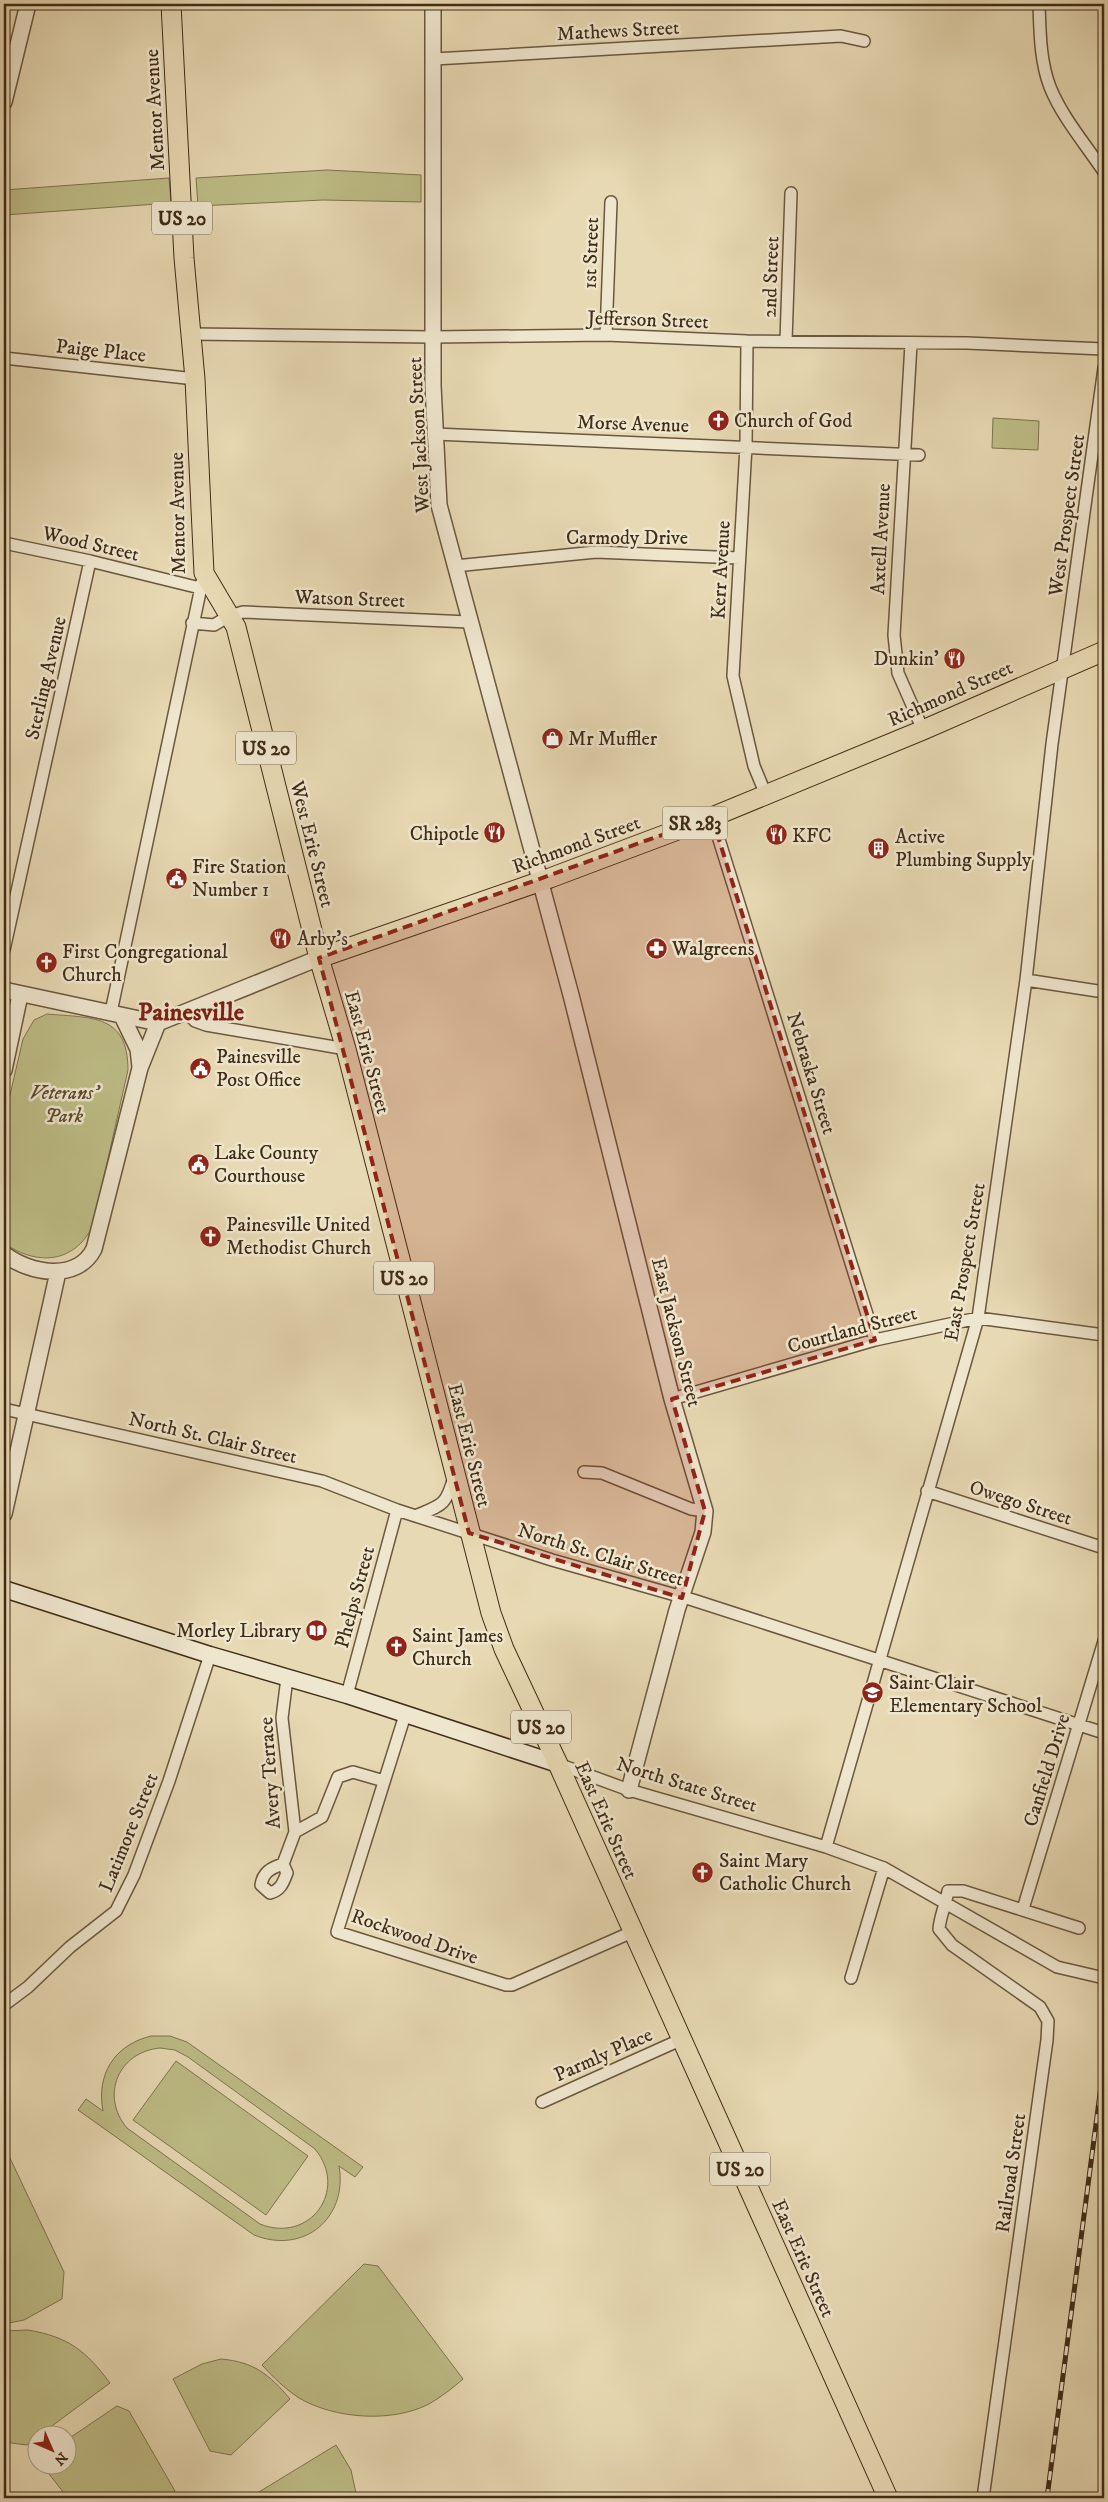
<svg xmlns="http://www.w3.org/2000/svg" width="1108" height="2502" viewBox="0 0 1108 2502" font-family="'IM FELL DW Pica',serif">
	<rect width="100%" height="100%" fill="#e7d9b3"/>
	<filter id="stains"><feTurbulence type="fractalNoise" baseFrequency=".004" numOctaves="4"/><feColorMatrix values="0 0 0 0 .2 0 0 0 0 .09 0 0 0 0 .02 0 0 0 .5 -.17"/></filter>
	<radialGradient id="worn" r=".72"><stop offset=".6" stop-color="#630" stop-opacity="0"/><stop offset="1" stop-color="#630" stop-opacity=".3"/></radialGradient>
	<!-- green -->
	<path fill="#bebd87" stroke="#7f744f" fill-rule="evenodd" d="M327,170L421,175V202L323,200L198,206L196,178Z
		M169,178L171,203L4,215V190Z
		M993,418L1039,421L1038,450L992,448Z
		M47,1014C92,1018 128,1014 128,1070L93,1225C75,1264 36,1266 4,1243V1121L23,1039L34,1020Z
		M151,2036H170L187,2042L363,2167L355,2177L339,2166C348,2218 304,2255 254,2235L78,2110L86,2099L103,2111C96,2075 114,2045 151,2036ZM160,2048L175,2050L188,2057L315,2149C349,2190 310,2244 260,2224L127,2128C100,2096 118,2052 160,2048Z
		M176,2061L308,2156L266,2215L133,2120Z
		M4,2152L8,2154L64,2272L62,2299L24,2320L4,2324Z
		M364,2264L378,2266L463,2379C453,2388 441,2397 429,2404C392,2423 335,2419 299,2398C285,2389 273,2377 262,2365Z
		M28,2330C69,2337 86,2351 110,2383L41,2434H38L27,2445L11,2443L4,2431V2331Z
		M221,2359C254,2362 269,2374 290,2399L231,2455L210,2451L173,2379L202,2364Z
		M117,2406L129,2411L175,2491L163,2498H72L64,2493L42,2465L68,2464V2439Z
		M336,2445L351,2470L357,2498H254V2495Z"/>
	<g fill="none" stroke-linecap="round" stroke-linejoin="round">
		<defs>
			<path id="minor" d="M1039,4C1040,32 1040,61 1050,87C1062,117 1086,145 1104,172
				M434,59L841,36L864,41
				M190,334L433,337L606,335L747,341L967,343L1104,349
				M606,335L611,202
				M747,341L746,446L733,676L754,766L766,795
				M786,341L791,193
				M911,344L894,635L898,673L923,730
				M4,358L195,379
				M435,434L919,455
				M4,543L90,561L200,588
				M455,566L596,552L739,558
				M192,623L214,625L229,616L243,612L469,622
				M712,817L875,1340
				M4,950L90,561
				M1026,980L1104,992
				M111,1012L204,573
				M186,1012L195,1021L206,1025L346,1049
				M672,1399L875,1340L978,1318L1104,1335
				M4,1409L322,1481L397,1510L552,1560L693,1600L1104,1733
				M584,1472L602,1473L691,1509L705,1511
				M927,1491L1104,1548
				M415,1516C442,1505 446,1506 454,1477
				M347,1695L397,1510
				M405,1715L337,1932L506,1985H512L632,1932
				M558,1764L629,1790L826,1847L884,1868L1057,1967L1104,1978
				M295,1832L322,1817L338,1777L353,1772L384,1781
				M826,1847L978,1318L1026,980L1052,744L1104,368
				M283,1864L295,1832L282,1718L287,1678
				M283,1864L287,1873C283,1883 281,1890 270,1893L261,1885C263,1872 271,1868 283,1864Z
				M1023,1909L1104,1641
				M851,1978L884,1868
				M4,2005L28,1987L70,1947L116,1911L134,1875L169,1781L210,1655
				M542,2102L680,2040
				M983,2498L1047,2040L1048,2021L1040,2007L952,1945L939,1929C940,1916 946,1904 948,1891H963L1079,1928"/>
			<path id="tertiary" d="M433,4V386L439,505L571,995L672,1399L705,1511L703,1532L677,1610L629,1790
				M4,102L28,4
				M4,990L158,1023L319,958
				M122,1016L138,1049L140,1067
				M4,1070L20,995
				M4,1254C30,1274 77,1282 94,1249L140,1068L158,1023
				M4,1514L58,1272"/>
			<path id="secondary" d="M4,1589L210,1655L347,1695L558,1764"/>
			<path id="primary" d="M171,4L184,258L195,379L204,573L236,627L319,958L346,1049L491,1613L504,1649L558,1764L888,2498
				M319,958L550,878L712,817L923,730L1104,651"/>
		</defs>
		<!-- minor casing -->
		<use href="#minor" stroke="#6a573e" stroke-width="14"/>
		<!-- tertiary casing -->
		<use href="#tertiary" stroke="#6a573e" stroke-width="18"/>
		<!-- secondary casing -->
		<use href="#secondary" stroke="#402c17" stroke-width="19"/>
		<!-- primary casing -->
		<use href="#primary" stroke="#402c17" stroke-width="21"/>
		<!-- minor -->
		<use href="#minor" stroke="#efe6ce" stroke-width="11"/>
		<!-- tertiary -->
		<use href="#tertiary" stroke="#efe6ce" stroke-width="15"/>
		<!-- secondary -->
		<use href="#secondary" stroke="#efe6ce" stroke-width="16"/>
		<!-- primary -->
		<use href="#primary" stroke="#e7d9b3" stroke-width="19"/>
		<defs>
			<path id="rail" d="M1047,2498L1104,2063"/>
		</defs>
		<!-- rail casing -->
		<use href="#rail" stroke="#402c17" stroke-width="5"/>
		<!-- rail -->
		<use href="#rail" stroke="#efe6ce" stroke-width="3" stroke-dasharray="9" stroke-linecap="butt"/>
	</g>
	<!-- marked area -->
	<path fill="#8f2418" fill-opacity="0.2" stroke="#8f2418" stroke-width="4" stroke-dasharray="10 6" stroke-linejoin="round" d="M712,817L875,1340L672,1399L705,1511L682,1598L469,1533L319,958Z"/>
	<!-- icons -->
	<defs>
		<symbol id="church-disc" viewBox="-11 -11 22 22"><circle r="9.5" fill="#8f2418" stroke="#efe6ce"/><path d="M-1.2-6h2.4v3.5h3.3v2.4h-3.3V6h-2.4V-.1h-3.3v-2.4h3.3Z" fill="#fff"/></symbol>
		<symbol id="restaurant-disc" viewBox="-11 -11 22 22"><circle r="9.5" fill="#8f2418" stroke="#efe6ce"/><path d="M-5-6h1v4h1v-4h1v4h1v-4h1v5L-1.5 .5V6h-2V.5L-5-1ZM5-6V6H3V1.5H1.5Q1.5-4 5-6Z" fill="#fff"/></symbol>
		<symbol id="shop-disc" viewBox="-11 -11 22 22"><circle r="9.5" fill="#8f2418" stroke="#efe6ce"/><path d="M-5-2.5h2.3a2.7 3.5 0 0 1 5.4 0H5L5.5 6h-11ZM-1.5-2.5h3a1.5 2.3 0 0 0-3 0Z" fill="#fff"/></symbol>
		<symbol id="building-disc" viewBox="-11 -11 22 22"><circle r="9.5" fill="#8f2418" stroke="#efe6ce"/><path d="M-4-6H4V6H1V3H-1V6H-4ZM-2.5-4.3h1.7v1.8h-1.7ZM.8-4.3h1.7v1.8H.8ZM-2.5-1h1.7V.8h-1.7ZM.8-1h1.7V.8H.8Z" fill="#fff"/></symbol>
		<symbol id="civic-disc" viewBox="-11 -11 22 22"><circle r="9.5" fill="#8f2418" stroke="#efe6ce"/><path d="M-.6-6.5H3V-4.5H.6V-3L4-1V1h2V6H-6V1h2V-1L-.6-3ZM-1.2 2.5V6h2.4V2.5Z" fill="#fff"/></symbol>
		<symbol id="pharmacy-disc" viewBox="-11 -11 22 22"><circle r="9.5" fill="#8f2418" stroke="#efe6ce"/><path d="M-2-6h4v4h4v4h-4v4h-4v-4h-4v-4h4Z" fill="#fff"/></symbol>
		<symbol id="library-disc" viewBox="-11 -11 22 22"><circle r="9.5" fill="#8f2418" stroke="#efe6ce"/><path d="M-6-4Q-3-5.5-.7-3.5V5Q-3 3-6 4ZM6-4Q3-5.5 .7-3.5V5Q3 3 6 4Z" fill="#fff"/></symbol>
		<symbol id="school-disc" viewBox="-11 -11 22 22"><circle r="9.5" fill="#8f2418" stroke="#efe6ce"/><path d="M0-5L7-2L0 1L-7-2ZM-4 1L0 2.5L4 1V4Q0 6-4 4Z" fill="#fff"/></symbol>
	</defs>
	<g fill-rule="evenodd">
		<use href="#church-disc" x="706" y="408" width="25" height="25"/>
		<use href="#restaurant-disc" x="942" y="646" width="25" height="25"/>
		<use href="#shop-disc" x="540" y="726" width="25" height="25"/>
		<use href="#restaurant-disc" x="482" y="820" width="25" height="25"/>
		<use href="#restaurant-disc" x="764" y="822" width="25" height="25"/>
		<use href="#building-disc" x="866" y="836" width="25" height="25"/>
		<use href="#civic-disc" x="164" y="866" width="25" height="25"/>
		<use href="#restaurant-disc" x="268" y="926" width="25" height="25"/>
		<use href="#pharmacy-disc" x="644" y="936" width="25" height="25"/>
		<use href="#church-disc" x="34" y="950" width="25" height="25"/>
		<use href="#civic-disc" x="188" y="1056" width="25" height="25"/>
		<use href="#civic-disc" x="186" y="1152" width="25" height="25"/>
		<use href="#church-disc" x="198" y="1224" width="25" height="25"/>
		<use href="#library-disc" x="304" y="1618" width="25" height="25"/>
		<use href="#church-disc" x="384" y="1634" width="25" height="25"/>
		<use href="#school-disc" x="860" y="1680" width="25" height="25"/>
		<use href="#church-disc" x="690" y="1860" width="25" height="25"/>
	</g>
	<g text-anchor="middle" stroke-width="5" stroke-linejoin="round" paint-order="stroke">
		<!-- shield labels -->
		<g fill="#efe6ce" stroke="#74644e" stroke-width="1">
			<rect x="152" y="201.5" width="60" height="33" rx="4"/>
			<rect x="236" y="731.5" width="60" height="33" rx="4"/>
			<rect x="662.5" y="806.5" width="65" height="33" rx="4"/>
			<rect x="374" y="1261.5" width="60" height="33" rx="4"/>
			<rect x="511" y="1710.5" width="60" height="33" rx="4"/>
			<rect x="710" y="2152.5" width="60" height="33" rx="4"/>
		</g>
		<g font-size="19" font-weight="bold" fill="#402c17">
			<text x="182" y="225">US 20</text>
			<text x="266" y="755">US 20</text>
			<text x="695" y="830">SR 283</text>
			<text x="404" y="1285">US 20</text>
			<text x="541" y="1734">US 20</text>
			<text x="740" y="2176">US 20</text>
		</g>
		<!-- street labels -->
		<g font-size="20" fill="#402c17" stroke="#efe6ce">
			<text transform="translate(618 30) rotate(-3)" y="7">Mathews Street</text>
			<text transform="translate(154 110) rotate(-93)" y="7">Mentor Avenue</text>
			<text transform="translate(590 253) rotate(-88)" y="7">1st Street</text>
			<text transform="translate(770 277) rotate(-88)" y="7">2nd Street</text>
			<text transform="translate(648 319) rotate(2)" y="7">Jefferson Street</text>
			<text transform="translate(101 350) rotate(6)" y="7">Paige Place</text>
			<text transform="translate(633 423) rotate(2)" y="7">Morse Avenue</text>
			<text transform="translate(418 435) rotate(-93)" y="7">West Jackson Street</text>
			<text transform="translate(177 513) rotate(-91)" y="7">Mentor Avenue</text>
			<text transform="translate(1066 515) rotate(-82)" y="7">West Prospect Street</text>
			<text x="627" y="544">Carmody Drive</text>
			<text transform="translate(880 539) rotate(-87)" y="7">Axtell Avenue</text>
			<text transform="translate(91 543) rotate(13)" y="7">Wood Street</text>
			<text transform="translate(720 570) rotate(-87)" y="7">Kerr Avenue</text>
			<text transform="translate(350 598) rotate(2)" y="7">Watson Street</text>
			<text transform="translate(45 678) rotate(-77)" y="7">Sterling Avenue</text>
			<text transform="translate(950 693) rotate(-24)" y="7">Richmond Street</text>
			<text transform="translate(313 844) rotate(76)" y="7">West Erie Street</text>
			<text transform="translate(576 844) rotate(-20)" y="7">Richmond Street</text>
			<text transform="translate(368 1052) rotate(75)" y="7">East Erie Street</text>
			<text transform="translate(812 1073) rotate(73)" y="7">Nebraska Street</text>
			<text transform="translate(964 1262) rotate(-80)" y="7">East Prospect Street</text>
			<text transform="translate(852 1329) rotate(-15)" y="7">Courtland Street</text>
			<text transform="translate(677 1332) rotate(76)" y="7">East Jackson Street</text>
			<text transform="translate(213 1437) rotate(13)" y="7">North St. Clair Street</text>
			<text transform="translate(470 1445) rotate(76)" y="7">East Erie Street</text>
			<text transform="translate(1021 1502) rotate(18)" y="7">Owego Street</text>
			<text transform="translate(601 1554) rotate(17)" y="7">North St. Clair Street</text>
			<text transform="translate(354 1597) rotate(-75)" y="7">Phelps Street</text>
			<text transform="translate(1046 1770) rotate(-73)" y="7">Canfield Drive</text>
			<text transform="translate(269 1773) rotate(-94)" y="7">Avery Terrace</text>
			<text transform="translate(687 1784) rotate(17)" y="7">North State Street</text>
			<text transform="translate(607 1820) rotate(66)" y="7">East Erie Street</text>
			<text transform="translate(128 1832) rotate(-68)" y="7">Latimore Street</text>
			<text transform="translate(415 1936) rotate(19)" y="7">Rockwood Drive</text>
			<text transform="translate(603 2054) rotate(-24)" y="7">Parmly Place</text>
			<text transform="translate(1010 2173) rotate(-82)" y="7">Railroad Street</text>
			<text transform="translate(804 2258) rotate(66)" y="7">East Erie Street</text>
		</g>
		<!-- poi labels -->
		<g font-size="20" fill="#402c17" stroke="#efe6ce" text-anchor="start">
			<text x="734" y="427">Church of God</text>
			<text x="939" y="665" text-anchor="end">Dunkin'</text>
			<text x="568" y="745">Mr Muffler</text>
			<text x="479" y="840" text-anchor="end">Chipotle</text>
			<text x="792" y="842">KFC</text>
			<text x="895" y="843">Active<tspan x="895" dy="23">Plumbing Supply</tspan></text>
			<text x="192" y="873">Fire Station<tspan x="192" dy="23">Number 1</tspan></text>
			<text x="297" y="945">Arby's</text>
			<text x="672" y="955">Walgreens</text>
			<text x="62" y="958">First Congregational<tspan x="62" dy="23">Church</tspan></text>
			<text x="216" y="1063">Painesville<tspan x="216" dy="23">Post Office</tspan></text>
			<text x="214" y="1159">Lake County<tspan x="214" dy="23">Courthouse</tspan></text>
			<text x="226" y="1231">Painesville United<tspan x="226" dy="23">Methodist Church</tspan></text>
			<text x="301" y="1637" text-anchor="end">Morley Library</text>
			<text x="412" y="1642">Saint James<tspan x="412" dy="23">Church</tspan></text>
			<text x="889" y="1689">Saint Clair<tspan x="889" dy="23">Elementary School</tspan></text>
			<text x="719" y="1867">Saint Mary<tspan x="719" dy="23">Catholic Church</tspan></text>
		</g>
		<!-- park labels -->
		<g font-size="20" font-style="italic" fill="#59492d" stroke="#efe6ce">
			<text x="64" y="1099">Veterans'<tspan x="64" dy="23">Park</tspan></text>
		</g>
		<!-- district labels -->
		<g font-size="25" font-weight="bold" fill="#7a1f14" stroke="#efe6ce">
			<text x="191" y="1020">Painesville</text>
		</g>
	</g>
	<!-- margin -->
	<rect width="1108" height="2502" fill="none" stroke="#e7d9b3" stroke-width="20"/>
	<rect x="5" y="5" width="1098" height="2492" fill="none" stroke="#402c17" stroke-width="2.5"/>
	<rect x="10" y="10" width="1088" height="2482" fill="none" stroke="#402c17"/>
	<!-- north arrow -->
	<g transform="translate(52 2450) rotate(135)"><circle r="24" fill="#efe6ce" stroke="#a99c85"/>
	<path d="M0-4L9 19L0 12L-9 19Z" fill="#8f2418"/>
	<text y="-8" font-size="14" font-weight="bold" text-anchor="middle" fill="#402c17">N</text>
	</g>
	<rect width="100%" height="100%" filter="url(#stains)"/>
	<rect width="100%" height="100%" fill="url(#worn)"/>
</svg>
